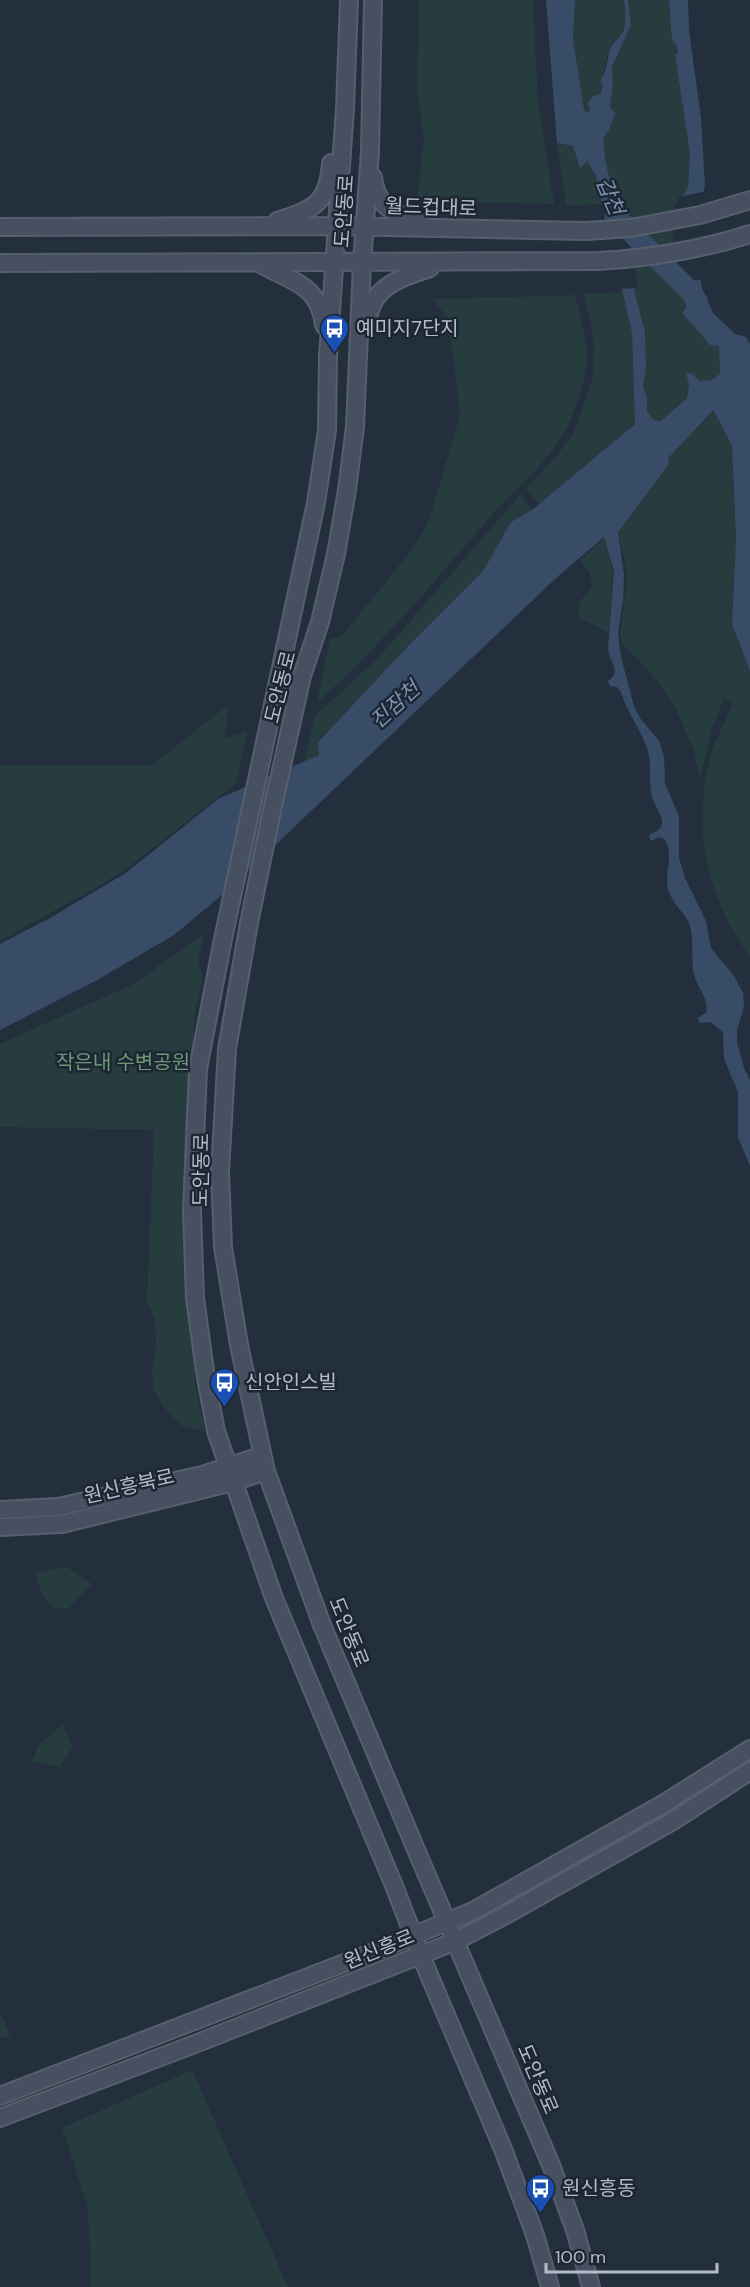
<svg xmlns="http://www.w3.org/2000/svg" width="750" height="2287" viewBox="0 0 750 2287" font-family="'DM Sans','Noto Sans KR',sans-serif">
	<rect width="100%" height="100%" fill="#242f3e"/>
	<!-- green -->
	<path fill="#263c3f" d="M419,0H533L538,104L554,204L417,201L424,139L417,90Z
		M575,0H624L626,16L623,33L611,45L605,66L601,94L591,112H586L584,110L573,37Z
		M628,0H669L678,54L675,55L690,153L688,186L675,212L685,298L699,329L710,345H719L720,374L711,380L700,381L693,374L689,384L687,398L661,421L653,420L647,411V398L643,387L646,369L645,331L636,298L621,197C607,184 605,157 603,139L610,128L614,113L610,107L613,86L612,67L631,25Z
		M557,143L573,146L580,168L587,161L596,176L603,204L566,206Z
		M623,292L632,333L635,424L539,504L526,488L555,458L574,432L592,381L594,346L591,322L583,294Z
		M575,295C582,324 592,355 583,385C579,399 573,414 567,427C550,463 510,493 484,524C431,585 378,648 317,703L330,639L342,636L414,547L429,520L460,416L453,354L445,315L433,299Z
		M706,409L715,411L732,446L736,538L732,624L750,671V957C706,894 691,831 711,755C716,738 726,721 732,704L724,699L713,726L700,779L694,751L675,707L659,683L636,657L622,645L620,633L628,575L618,532L669,464L666,433Z
		M521,494L532,510L511,522L483,571L407,647L318,741L319,755L304,762L315,716L377,659Z
		M604,538L613,571L609,633L578,617L580,601L592,588L590,573L580,560Z
		M228,705L225,738L247,732L236,783L130,866L99,886L0,941V765H152Z
		M203,935L198,964L203,975L195,1014L187,1126L184,1211L196,1357L194,1378L205,1432L180,1425L163,1406L153,1388L152,1372L156,1345L155,1320L147,1301L154,1130L0,1127V1044L133,984Z
		M67,1567L92,1584L69,1608H54L43,1596L35,1573Z
		M62,1724L73,1747L59,1767L32,1761L38,1746Z
		M0,2011L10,2036L0,2039Z
		M192,2070L288,2287H90L91,2262L87,2204L62,2128Z"/>
	<!-- water -->
	<path fill="#394c67" d="M546,0H575L573,38L584,110L586,112L590,111L588,104L592,97L601,94L603,85L600,81C607,74 607,58 610,49C613,41 622,37 624,29C626,19 625,10 624,0H628L631,25L612,67L613,86L610,107L615,113L610,128L603,139C605,157 607,184 621,197L636,298L645,331L646,369L643,387L647,398V411L653,420L661,421L687,398L689,384L686,373L693,374L700,381L711,380L720,374L719,346L710,345C701,333 692,325 682,313L687,307L680,288L675,212L688,186L690,153L675,55L678,53L676,44L672,39L669,0H688L689,30L701,119L705,186L694,240L702,288L713,313L735,334L746,337L750,344V671L732,624L736,538L732,446L714,411L706,409L666,433L669,464L618,532L624,575L623,600L618,633L621,657L634,706L640,718L659,741L664,756L665,784L679,816V858L685,878L706,921L711,948L734,976L743,993L744,1007L737,1030V1043L744,1068L750,1080V1166L738,1137V1092L724,1059L723,1032L711,1022L700,1023L697,1018L706,1013C710,999 697,988 694,974C690,958 695,940 689,923C684,912 673,904 669,892C662,874 677,854 663,838L658,837L651,841L649,835C655,832 661,830 662,823C663,816 654,805 652,797C648,782 652,767 648,751C642,731 627,713 621,692L617,687L610,686L608,681C623,671 608,661 608,648L614,571L604,537L556,578L228,890L174,935L99,979L0,1030V944L50,918L126,873L218,799L319,755L318,742L407,647L483,571L511,522L532,510L635,424L632,333L596,176L587,161L580,168L573,146L557,143Z"/>
	<!-- pier -->
	<path fill="#242f3e" d="M707,191L697,240L703,279L677,283L672,212L679,197Z
		M626,205L638,288L619,289L601,208Z"/>
	<g fill="none" stroke-linecap="round" stroke-linejoin="round">
		<!-- river -->
		<path stroke="#394c67" stroke-width="21" d="M615,216L690,291L697,301
			M647,465L712,396"/>
		<defs>
			<path id="secondary" d="M349,0L345,108L328,356L327,430L316,503L223,939L198,1069L192,1211L195,1298L206,1378L216,1431L274,1598L395,1888L421,1956L503,2149L535,2235L550,2287
				M373,0L370,152L362,263L355,427L347,490L336,554L320,622L302,676L273,806L249,923L227,1049L220,1172L223,1247L239,1345L266,1471L322,1625L417,1852L551,2165L575,2230L591,2287
				M373,177C377,210 396,213 424,225
				M277,221C314,209 328,204 331,163
				M0,227L338,226L586,231L631,228L700,215L750,200
				M0,263L598,261C651,258 700,250 750,234
				M261,264C292,282 319,284 324,325
				M364,331C367,322 369,311 373,303C383,282 410,275 430,268
				M0,1510L58,1507L202,1475L261,1456
				M0,1527L62,1524L233,1482L266,1471
				M0,2096L383,1948L473,1911L663,1804L750,1749
				M0,2118L195,2044L456,1941L504,1916L673,1821L750,1771"/>
		</defs>
		<!-- secondary casing -->
		<use href="#secondary" stroke="#565f6c" stroke-width="20"/>
		<!-- secondary -->
		<use href="#secondary" stroke="#465061" stroke-width="16"/>
	</g>
	<!-- icons -->
	<defs>
		<symbol id="bus-pin" viewBox="-11 -11 22 30"><path d="M0 17L-7.5 6A9.5 9.5 0 1 1 7.5 6Z" fill="#1a4fb4" stroke="#1d2633"/><path d="M-5-6H5V4H4V6H2V4H-2V6H-4V4H-5ZM-3.5-4V0h7V-4ZM-3.5 1.2v1.5H-2V1.2ZM2 1.2v1.5H3.5V1.2Z" fill="#fff"/></symbol>
	</defs>
	<g fill-rule="evenodd">
		<use href="#bus-pin" x="318" y="312" width="33" height="45"/>
		<use href="#bus-pin" x="208" y="1366" width="33" height="45"/>
		<use href="#bus-pin" x="524" y="2172" width="33" height="45"/>
	</g>
	<g text-anchor="middle" stroke-width="5" stroke-linejoin="round" paint-order="stroke">
		<!-- street labels -->
		<g font-size="20" fill="#b4bcc9" stroke="#1d2633">
			<text transform="translate(431 207) rotate(2)" y="7">월드컵대로</text>
			<text transform="translate(344 211) rotate(-86)" y="7">도안동로</text>
			<text transform="translate(280 687) rotate(-76)" y="7">도안동로</text>
			<text transform="translate(201 1170) rotate(-89)" y="7">도안동로</text>
			<text transform="translate(129 1486) rotate(-13)" y="7">원신흥북로</text>
			<text transform="translate(349 1632) rotate(68)" y="7">도안동로</text>
			<text transform="translate(379 1949) rotate(-22)" y="7">원신흥로</text>
			<text transform="translate(538 2079) rotate(67)" y="7">도안동로</text>
		</g>
		<!-- poi labels -->
		<g font-size="20" fill="#b4bcc9" stroke="#1d2633" text-anchor="start">
			<text x="356" y="335">예미지7단지</text>
			<text x="245" y="1389">신안인스빌</text>
			<text x="562" y="2195">원신흥동</text>
		</g>
		<!-- park labels -->
		<g font-size="20" fill="#6b9a76" stroke="#1d2633">
			<text x="123" y="1069">작은내 수변공원</text>
		</g>
		<!-- water labels -->
		<g font-size="21" font-style="italic" fill="#7c92b1" stroke="#1d2633">
			<text transform="translate(610 196) rotate(67)" y="7">갑천</text>
			<text transform="translate(395 705) rotate(-42)" y="7">진잠천</text>
		</g>
	</g>
	<!-- scale -->
	<path d="M546 2263v9h171v-9" fill="none" stroke="#b4bcc9" stroke-width="3"/>
	<text x="555" y="2263" font-size="18" fill="#b4bcc9" stroke="#1d2633" stroke-width="4.5" paint-order="stroke">100 m</text>
</svg>
